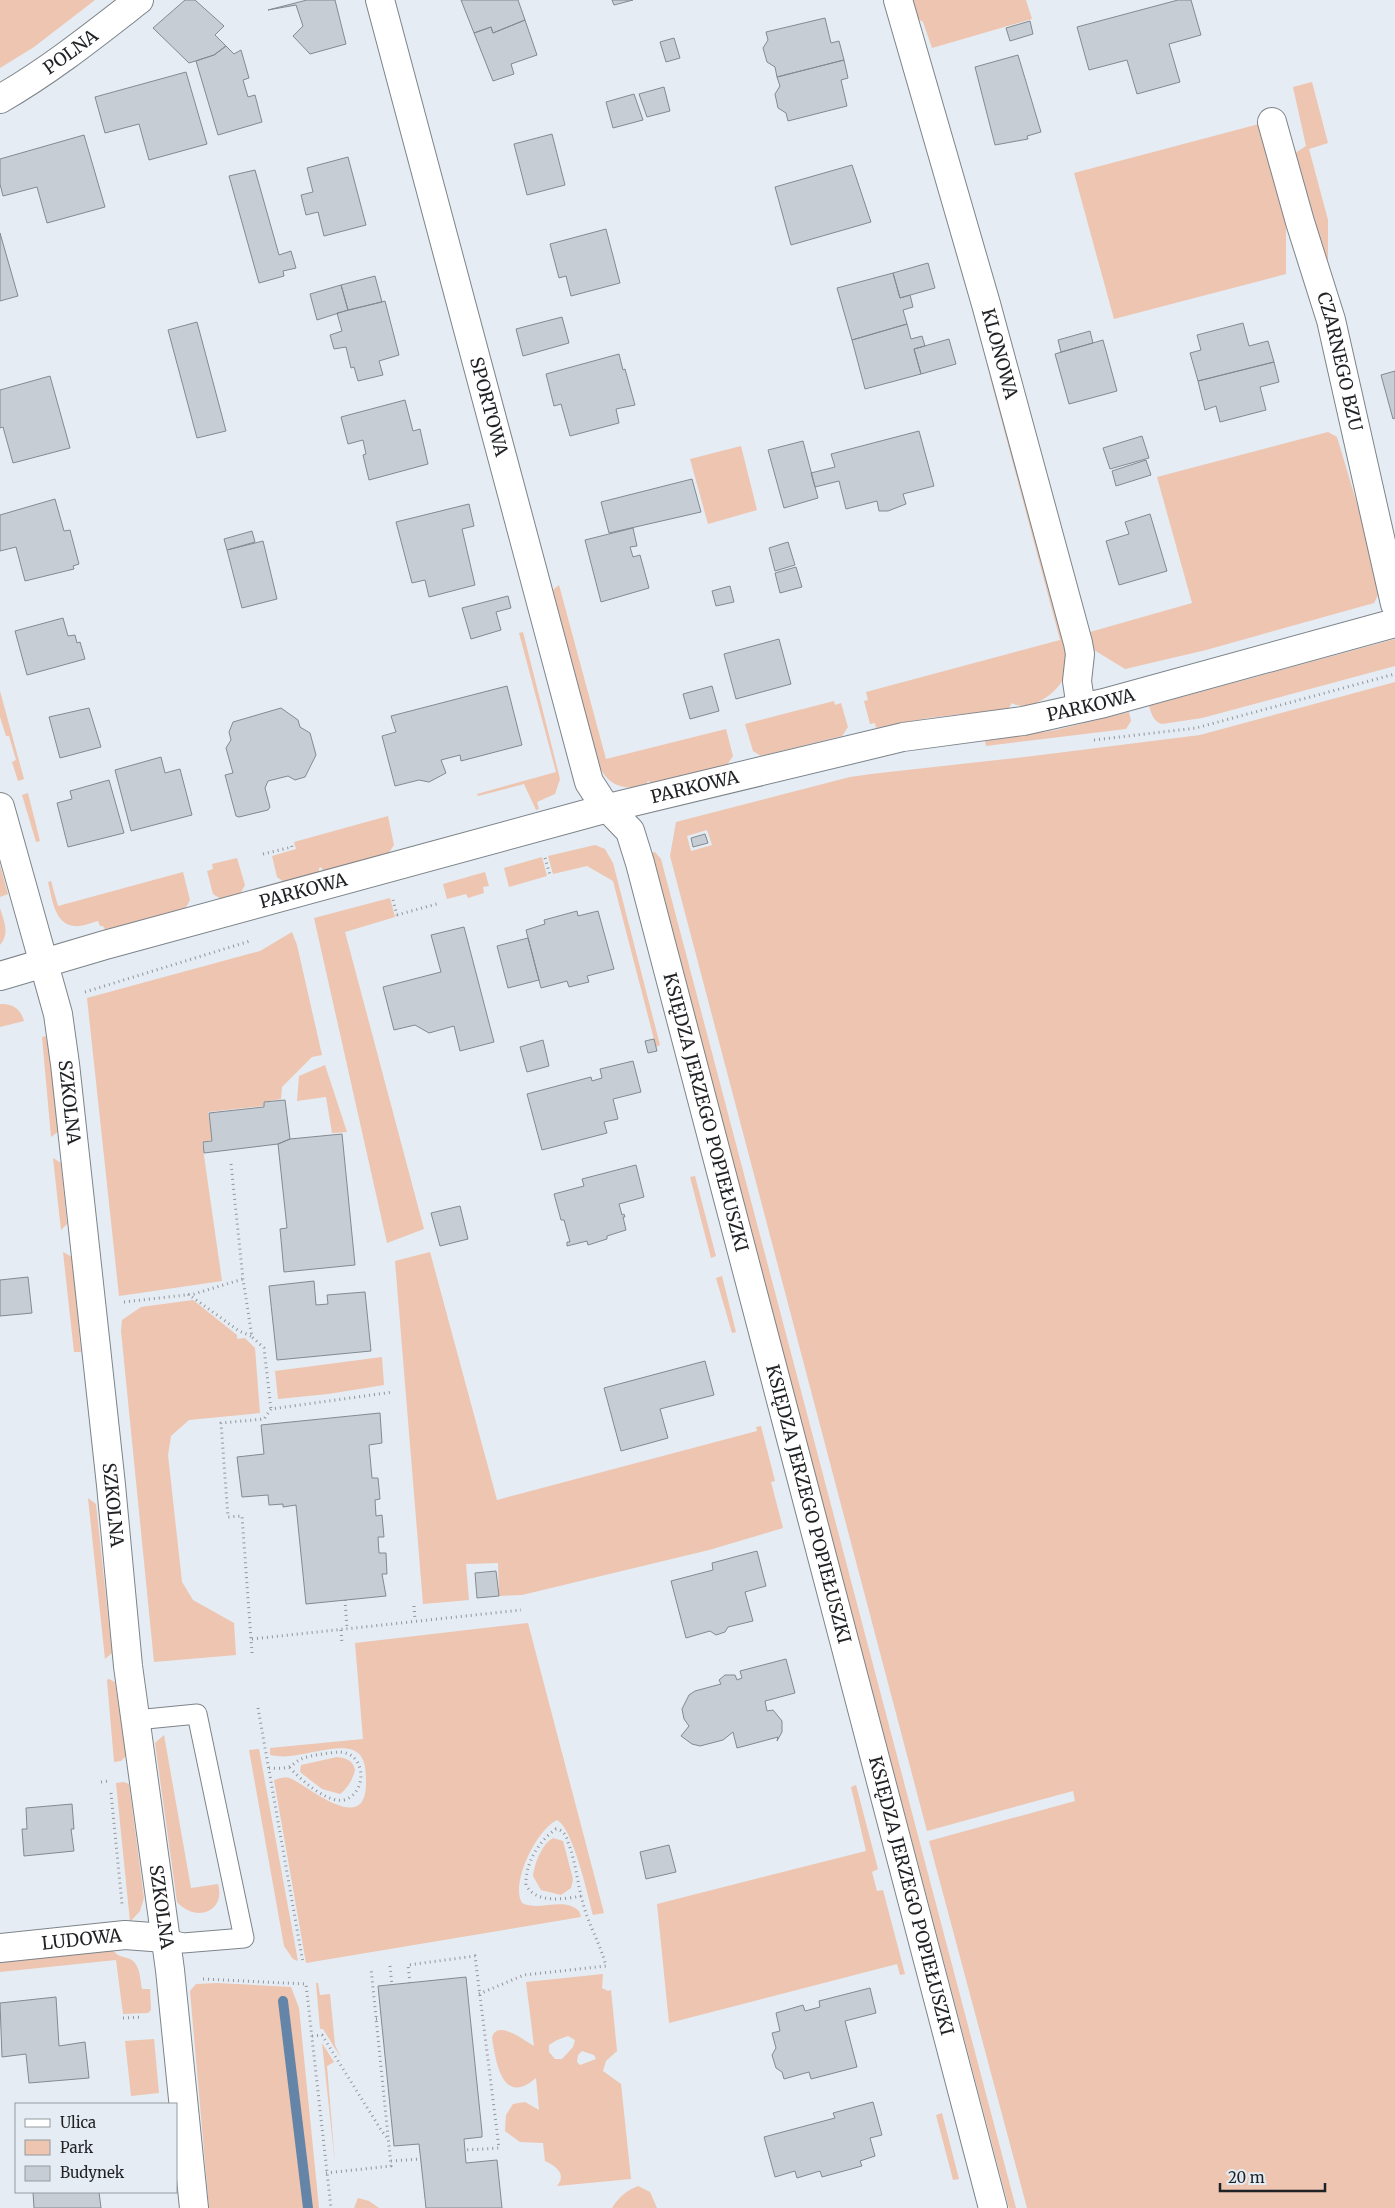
<svg xmlns="http://www.w3.org/2000/svg" width="1395" height="2208" viewBox="0 0 1395 2208" font-family="Merriweather,serif">
	<rect width="100%" height="100%" fill="#e5ecf3"/>
	<!-- green -->
	<path fill="#edc5b0" fill-rule="evenodd" d="M0,0H95L34,47L0,68Z
		M912,0H1026L1032,19L932,48L923,22L917,18Z
		M1312,82L1328,143L1309,149L1328,220V269L1292,155L1306,146L1293,87Z
		M1259,124L1286,227V274L1114,319L1074,173Z
		M990,377L995,379L1068,645C1067,655 1068,668 1064,677C1057,694 1029,713 1012,703L1008,709L928,718L876,728L875,723L870,724L864,701L868,700L866,692L1060,640Z
		M1328,432L1337,437L1369,544L1378,595L1374,603L1206,650L1125,669L1094,650L1090,632L1192,603L1157,477Z
		M741,446L757,510L708,524L690,459Z
		M559,585L606,759L726,729L733,756L727,765L651,785L649,781L647,782V785C626,791 609,787 599,766L553,590Z
		M523,632L560,779L555,794L537,802L539,809L536,810L524,784L478,796L477,794L556,772L519,633Z
		M1395,639V666L1202,718L1162,724C1153,721 1152,715 1149,706Z
		M1395,682V2208H1027L929,1841L1075,1801L1073,1791L927,1831L670,856L676,822L850,777L871,774L1033,756L1200,735ZM707,830L712,845L691,851L687,836Z
		M0,691L24,779L18,781L12,762L16,760L9,736H6L0,717Z
		M834,701L835,705L841,703L848,727L842,736L761,756L753,751L745,724Z
		M1129,712L1131,721L1126,729L986,746L985,741L1056,730Z
		M28,793L40,841L36,842L22,795Z
		M388,816L394,845L388,854L323,871L321,867L319,868V872L284,882L277,877L272,856L296,849L294,842Z
		M595,845L605,849L613,863L660,1045L656,1047L613,881L587,866L553,874L548,856Z
		M655,852L661,859L1016,2208H1009L651,853Z
		M542,857L547,876L509,887L504,868Z
		M237,858L245,885L240,894L221,899L213,894L207,871L213,869L212,864Z
		M0,865L8,894L0,897Z
		M183,872L190,900L185,909L105,930L103,926H100L98,921C90,923 82,927 74,926C54,924 52,897 48,882L51,881L58,906Z
		M485,872L489,886L483,887L484,893L468,898L466,894L447,899L443,884Z
		M390,898L395,917L345,932L424,1229L387,1243L314,918Z
		M0,908C4,921 10,934 0,945Z
		M292,932L297,945L322,1055L312,1057L282,1087L281,1099L263,1102L264,1106L208,1112L212,1140L202,1142L222,1281L119,1296L87,998L260,951Z
		M0,1004C12,1003 21,1009 24,1021L0,1027Z
		M46,1036L52,1068L59,1131L51,1137L42,1037Z
		M325,1065L347,1132L332,1133L326,1097L297,1101L299,1076Z
		M53,1158L61,1163L67,1224L61,1230Z
		M695,1176L716,1256L711,1258L690,1177Z
		M63,1252L72,1257L81,1352H74Z
		M430,1252L497,1500L757,1431L756,1427L761,1426L775,1481L771,1482L783,1528L709,1550L522,1595L499,1596L498,1563L466,1564L469,1600L423,1604L395,1261Z
		M722,1276L736,1332L732,1333L716,1278Z
		M193,1300L237,1335V1339L245,1338L255,1348L260,1413L189,1420L171,1436L168,1455L182,1582L193,1600L234,1623L236,1655L154,1662L121,1331L122,1320L141,1307Z
		M382,1357L384,1385L328,1394L278,1399L275,1371Z
		M88,1498L96,1504L112,1653L105,1659Z
		M528,1623L604,1913L593,1915C588,1896 573,1828 557,1820C537,1829 510,1883 522,1903C540,1912 563,1896 579,1911L581,1917L306,1963L274,1780C280,1778 286,1776 292,1779C313,1790 366,1835 366,1783C366,1771 366,1755 353,1750C339,1744 305,1755 289,1756C283,1757 276,1756 270,1755V1748L363,1739L355,1643Z
		M109,1679L115,1682L126,1756L121,1761L114,1762L107,1680Z
		M164,1735L191,1888L218,1884C226,1912 196,1923 177,1902L155,1743Z
		M259,1749L298,1961L293,1959L284,1946L249,1750Z
		M337,1757C346,1758 353,1760 355,1770C353,1779 347,1789 340,1794L322,1789L300,1772L301,1765Z
		M124,1782L129,1784L144,1898L140,1911L130,1922L116,1783Z
		M856,1785L878,1869L872,1872L877,1891L883,1890L905,1974L900,1975L897,1964L669,2023L657,1904L866,1851L851,1787Z
		M553,1838L563,1841L573,1879L571,1888L561,1895L541,1890L533,1876C535,1863 541,1845 553,1838Z
		M111,1948C118,1956 117,1955 127,1958C140,1961 140,1978 142,1989H150L151,2010L148,2013L123,2014L116,1960L0,1972V1960Z
		M603,1974L602,1988L608,1991L611,1990L617,2051L606,2061L603,2071L621,2084L631,2179L557,2186C567,2174 556,2166 545,2161L543,2143L520,2142L505,2131L506,2115L513,2104L525,2102L539,2110L536,2078C502,2107 496,2062 492,2038C496,2018 525,2041 534,2046L526,1982ZM568,2036L575,2040L573,2047L562,2059H555L549,2052V2045L557,2040ZM582,2051L594,2055L596,2059L580,2065L577,2062L578,2055Z
		M217,1983L291,1987L299,2008L319,2208H209L190,1991L196,1984Z
		M316,1983H318L320,1995L330,1994L335,2045L341,2058L323,2029H320Z
		M154,2039L159,2093L131,2096L125,2041Z
		M322,2043L334,2062L327,2066L335,2163Z
		M942,2113L959,2179L953,2180L936,2115Z
		M638,2186L650,2192L657,2208H612C618,2198 627,2190 638,2186Z
		M358,2198L369,2201L379,2208H354Z"/>
	<g fill="none" stroke-linecap="round" stroke-linejoin="round">
		<!-- stream -->
		<path stroke="#6485a8" stroke-width="10" d="M283,2001L308,2208"/>
	</g>
	<!-- building -->
	<path fill="#c6cdd4" stroke="#838a90" d="M185,0H195L224,26L215,35L226,46L214,55L189,63L153,28Z
		M307,0H335L346,44L310,54L293,36L303,26L296,5L268,10Z
		M461,0H518L525,20L493,33L491,27L474,33Z
		M612,0H633L614,5Z
		M1178,0H1191L1201,35L1169,44L1180,82L1137,94L1127,60L1089,70L1077,27Z
		M825,18L831,43L839,41L844,60L777,77L775,67L767,62L763,48L768,40L766,32Z
		M525,20L537,55L511,64L514,74L493,81L474,33L491,27L493,33Z
		M1030,21L1033,34L1010,41L1006,28Z
		M674,38L680,58L666,62L660,42Z
		M226,46L234,54L241,50L249,78L243,80L248,97L255,95L262,122L218,135L196,61L214,55Z
		M1018,55L1041,132L1027,136L1028,139L995,145L975,67Z
		M844,60L848,78L841,80L847,106L788,121L786,113L778,108L775,94L780,86L777,77Z
		M186,72L207,144L149,160L139,124L105,133L95,97Z
		M664,87L670,111L647,117L639,94Z
		M634,94L643,120L613,128L606,102Z
		M552,134L565,185L527,195L514,144Z
		M84,135L105,207L47,223L37,187L3,196L0,184V159Z
		M348,157L366,225L324,236L318,212L306,215L301,195L313,192L307,168Z
		M852,165L871,222L791,245L775,187Z
		M255,170L279,255L291,251L296,268L283,271L284,276L259,283L229,176Z
		M606,229L620,283L571,296L566,276L559,278L550,244Z
		M0,233L18,296L0,301Z
		M928,263L935,288L900,298L893,273Z
		M893,273L900,298L910,295L913,307L903,310L907,324L852,340L837,288Z
		M375,276L382,302L348,310L341,285Z
		M341,285L348,310L317,320L310,294Z
		M385,301L399,355L379,361L383,375L358,381L354,367L351,368L346,347L334,349L330,335L342,331L337,313Z
		M562,317L569,343L523,356L516,329Z
		M197,322L226,431L197,438L168,330Z
		M1243,323L1249,346L1268,341L1274,362L1198,381L1190,353L1201,350L1197,335Z
		M907,324L911,339L922,336L925,346L914,349L921,374L865,389L852,340Z
		M1090,331L1093,343L1061,352L1058,340Z
		M949,339L956,364L921,374L914,349Z
		M1103,340L1117,391L1069,404L1055,354Z
		M619,354L623,370L625,369L635,405L616,409L619,423L570,436L561,404L554,406L546,374Z
		M1274,362L1279,382L1260,387L1266,410L1220,422L1216,406L1205,410L1198,381Z
		M1395,371V418L1393,419L1381,375Z
		M50,376L70,448L13,463L3,427L0,428V390Z
		M405,400L413,431L420,429L428,464L369,480L363,455L366,454L363,440L348,444L341,417Z
		M919,431L934,486L903,494L906,504L888,511H879L877,501L846,509L839,481L815,487L811,473L835,467L831,454Z
		M1142,436L1149,458L1110,469L1103,448Z
		M803,441L818,498L784,508L768,450Z
		M1146,460L1151,475L1116,486L1112,471Z
		M692,479L701,512L609,533L601,502Z
		M55,499L64,531L70,530L79,564L73,566L74,569L25,581L16,547L0,551V515Z
		M469,504L474,526L462,529L475,585L429,597L425,580L412,583L396,522Z
		M1150,514L1167,571L1119,585L1106,541L1129,534L1125,522Z
		M633,528L637,546L630,547L633,557L640,555L649,588L601,602L585,540Z
		M252,531L255,542L227,550L224,539Z
		M263,541L277,599L242,608L227,550Z
		M788,542L795,565L775,571L769,548Z
		M796,567L802,587L780,593L775,573Z
		M730,586L734,602L716,606L712,591Z
		M508,596L511,608L496,612L501,630L471,639L462,608Z
		M63,618L68,636L75,635L77,643L80,642L85,659L27,675L15,631Z
		M779,639L791,684L736,699L724,654Z
		M507,686L522,745L461,761L460,755L441,760L446,773L429,782L419,780L395,786L382,736L396,732L391,716Z
		M712,686L719,711L690,719L683,694Z
		M89,708L101,747L60,758L49,717Z
		M281,708L298,720L300,727L310,733L316,755L305,777L295,780L288,776L268,781L265,788L270,807L268,810L239,817L236,816L225,775L233,773L226,748L231,740L229,732L233,722Z
		M161,757L165,773L180,769L192,815L131,831L115,770Z
		M109,780L124,833L68,847L57,803L72,799L70,791Z
		M705,834L708,843L693,847L691,838Z
		M577,911L578,916L598,911L614,969L587,976L589,982L569,987L567,981L541,988L526,930L545,924L544,920Z
		M464,927L494,1042L460,1051L454,1026L429,1033L415,1025L394,1030L383,987L441,972L431,935Z
		M528,938L539,980L508,988L497,946Z
		M654,1039L657,1051L648,1053L645,1041Z
		M543,1040L549,1066L527,1072L520,1047Z
		M633,1061L641,1092L613,1099L618,1119L604,1122L607,1133L542,1150L527,1094L591,1077L592,1081L602,1078L600,1069Z
		M285,1100L290,1139L278,1144L204,1153L203,1142L212,1141L209,1113L264,1107V1102Z
		M342,1134L355,1265L284,1272L280,1229L287,1228L278,1144L290,1139Z
		M636,1165L644,1197L619,1204L622,1215L624,1214L625,1217H623L626,1230L607,1236V1239L588,1245L587,1241L567,1246V1242H570L564,1220H561L554,1194L584,1186L582,1179Z
		M460,1206L468,1239L440,1246L431,1213Z
		M28,1277L32,1313L0,1316V1280Z
		M314,1281L316,1305L328,1304L327,1295L365,1292L371,1351L277,1360L269,1286Z
		M705,1361L714,1395L660,1409L668,1438L621,1451L604,1388Z
		M380,1413L382,1443L369,1445L372,1478H378L380,1499L375,1500L376,1516L382,1515L384,1537H378L379,1553H386L387,1574H382L386,1596L306,1604L296,1505L283,1507V1504L269,1505L268,1495L242,1497L237,1457L264,1454L261,1425Z
		M757,1551L766,1586L745,1592L753,1621L728,1627L725,1632L716,1635L710,1631L686,1638L671,1581L713,1570L712,1563Z
		M496,1571L499,1596L477,1598L475,1573Z
		M786,1659L795,1693L765,1701L767,1711L773,1710L782,1721V1732L777,1741L778,1737L737,1748L733,1732L723,1740L700,1746L692,1744L681,1736L689,1726L684,1719L682,1709L689,1695L695,1691L721,1684L719,1680L725,1675H735L737,1680L742,1678L740,1671Z
		M72,1804L74,1829H71L74,1851L24,1856L22,1829H27L26,1808Z
		M669,1845L676,1872L646,1879L640,1852Z
		M466,1977L482,2132V2137L464,2139L466,2163L497,2160L502,2208H426L419,2144L394,2146L378,1986Z
		M870,1988L876,2013L845,2021L857,2067L811,2079L809,2072L784,2079L782,2072L776,2068L772,2055L776,2048L772,2033L780,2031L776,2013L803,2005L805,2011L820,2007L819,2001Z
		M56,1997L59,2046L85,2042L89,2078L29,2083L26,2054L2,2057L0,2003Z
		M873,2102L882,2135L870,2138L875,2156L860,2161L862,2166L822,2177L820,2171L797,2178L795,2171L775,2177L764,2137L835,2118L833,2113Z
		M33,2192H99L101,2208H34Z"/>
	<g fill="none" stroke-linecap="round" stroke-linejoin="round">
		<defs>
			<path id="lane" d="M136,1720L197,1714L244,1938L183,1943L165,1938"/>
			<g id="street">
				<path id="s1" d="M380,0L589,782L602,802L630,831L640,863L993,2208"/>
				<path id="s2" d="M898,0L986,304L1078,643L1080,654L1077,681L1081,708"/>
				<path id="s3" d="M1272,122L1300,222L1331,320L1395,604"/>
				<path id="s4" d="M0,807L58,1014L65,1064L111,1485L128,1666L170,1970L194,2208"/>
				<path id="s5" d="M0,976L105,945L608,808L903,737L1023,721L1104,703L1395,623"/>
				<path id="s6" d="M0,1948L125,1935L165,1938"/>
			</g>
			<g id="secondary">
				<path id="s7" d="M0,99C49,71 94,35 139,0"/>
			</g>
		</defs>
		<!-- lane casing -->
		<use href="#lane" stroke="#7d848a" stroke-width="21"/>
		<!-- street casing -->
		<use href="#street" stroke="#7d848a" stroke-width="30"/>
		<!-- secondary casing -->
		<use href="#secondary" stroke="#7d848a" stroke-width="30"/>
		<!-- path -->
		<path stroke="#91969b" stroke-width="3" stroke-dasharray="1 4" stroke-linecap="butt" d="M1094,740L1196,728L1395,674
			M263,854L292,847L291,843
			M545,858L550,875
			M393,900L397,915
			M397,915L440,903
			M85,992L250,941
			M231,1164L243,1279L252,1337L264,1348L271,1409
			M188,1294L239,1331L251,1336
			M124,1302L194,1294L243,1279
			M345,1600L347,1629
			M414,1606L415,1620
			M341,1630L342,1644
			M252,1639L521,1610
			M252,1653L242,1516L228,1517L221,1423L264,1419L271,1409L393,1392
			M258,1708L303,1963
			M269,1768C275,1768 282,1769 288,1767C293,1766 296,1761 301,1759C311,1755 328,1753 339,1752C365,1752 368,1789 347,1799C330,1807 299,1778 289,1767
			M101,1782L109,1781
			M111,1793L122,1904
			M390,1966L392,1985
			M203,1979L306,1984L331,2208
			M410,1983L408,1965L475,1956L499,2148L465,2150
			M479,1994L524,1975L606,1966C601,1947 594,1935 587,1916C578,1892 577,1865 568,1842C566,1835 563,1830 556,1829C539,1841 525,1863 526,1885C536,1904 564,1899 582,1896
			M123,2018L142,2017
			M376,2019H381
			M312,2036L322,2035L381,2130L389,2140
			M391,2161L421,2159
			M326,2173L391,2166L371,1968"/>
		<!-- lane -->
		<use href="#lane" stroke="#fff" stroke-width="19"/>
		<!-- street -->
		<use href="#street" stroke="#fff" stroke-width="28"/>
		<!-- secondary -->
		<use href="#secondary" stroke="#fff" stroke-width="28"/>
	</g>
	<g text-anchor="middle" stroke-width="4" stroke-linejoin="round" paint-order="stroke">
		<!-- street labels -->
		<g font-size="18" fill="#1f2124" stroke="#e5ecf3">
			<text dy="6" stroke="none"><textPath href="#s7" startOffset="85">POLNA</textPath></text>
			<text dy="6" stroke="none"><textPath href="#s2" startOffset="368">KLONOWA</textPath></text>
			<text dy="6" stroke="none"><textPath href="#s3" startOffset="249">CZARNEGO BZU</textPath></text>
			<text dy="6" stroke="none"><textPath href="#s1" startOffset="421">SPORTOWA</textPath></text>
			<text dy="6" stroke="none"><textPath href="#s5" startOffset="1125">PARKOWA</textPath></text>
			<text dy="6" stroke="none"><textPath href="#s5" startOffset="720">PARKOWA</textPath></text>
			<text dy="6" stroke="none"><textPath href="#s5" startOffset="315">PARKOWA</textPath></text>
			<text dy="6" stroke="none"><textPath href="#s4" startOffset="304">SZKOLNA</textPath></text>
			<text dy="6" stroke="none"><textPath href="#s1" startOffset="1165">KSIĘDZA JERZEGO POPIEŁUSZKI</textPath></text>
			<text dy="6" stroke="none"><textPath href="#s1" startOffset="1570">KSIĘDZA JERZEGO POPIEŁUSZKI</textPath></text>
			<text dy="6" stroke="none"><textPath href="#s4" startOffset="709">SZKOLNA</textPath></text>
			<text dy="6" stroke="none"><textPath href="#s1" startOffset="1975">KSIĘDZA JERZEGO POPIEŁUSZKI</textPath></text>
			<text dy="6" stroke="none"><textPath href="#s4" startOffset="1114">SZKOLNA</textPath></text>
			<text dy="6" stroke="none"><textPath href="#s6" startOffset="82">LUDOWA</textPath></text>
		</g>
	</g>
	<!-- legend -->
	<rect x="15" y="2103" width="162" height="90" fill="#e5ecf3" stroke="#969ba0"/>
	<rect x="25" y="2119" width="25" height="8" fill="#ffffff" stroke="#969ba0"/>
	<text x="60" y="2128" font-size="15" fill="#1f2124">Ulica</text>
	<rect x="25" y="2140" width="25" height="15" fill="#edc5b0" stroke="#969ba0"/>
	<text x="60" y="2153" font-size="15" fill="#1f2124">Park</text>
	<rect x="25" y="2166" width="25" height="15" fill="#c6cdd4" stroke="#969ba0"/>
	<text x="60" y="2178" font-size="15" fill="#1f2124">Budynek</text>
	<!-- scale -->
	<path d="M1220 2183v8h105v-8" fill="none" stroke="#1f2124" stroke-width="2.5"/>
	<text x="1228" y="2183" font-size="15" fill="#1f2124" stroke="#e5ecf3" stroke-width="4" paint-order="stroke">20 m</text>
</svg>
